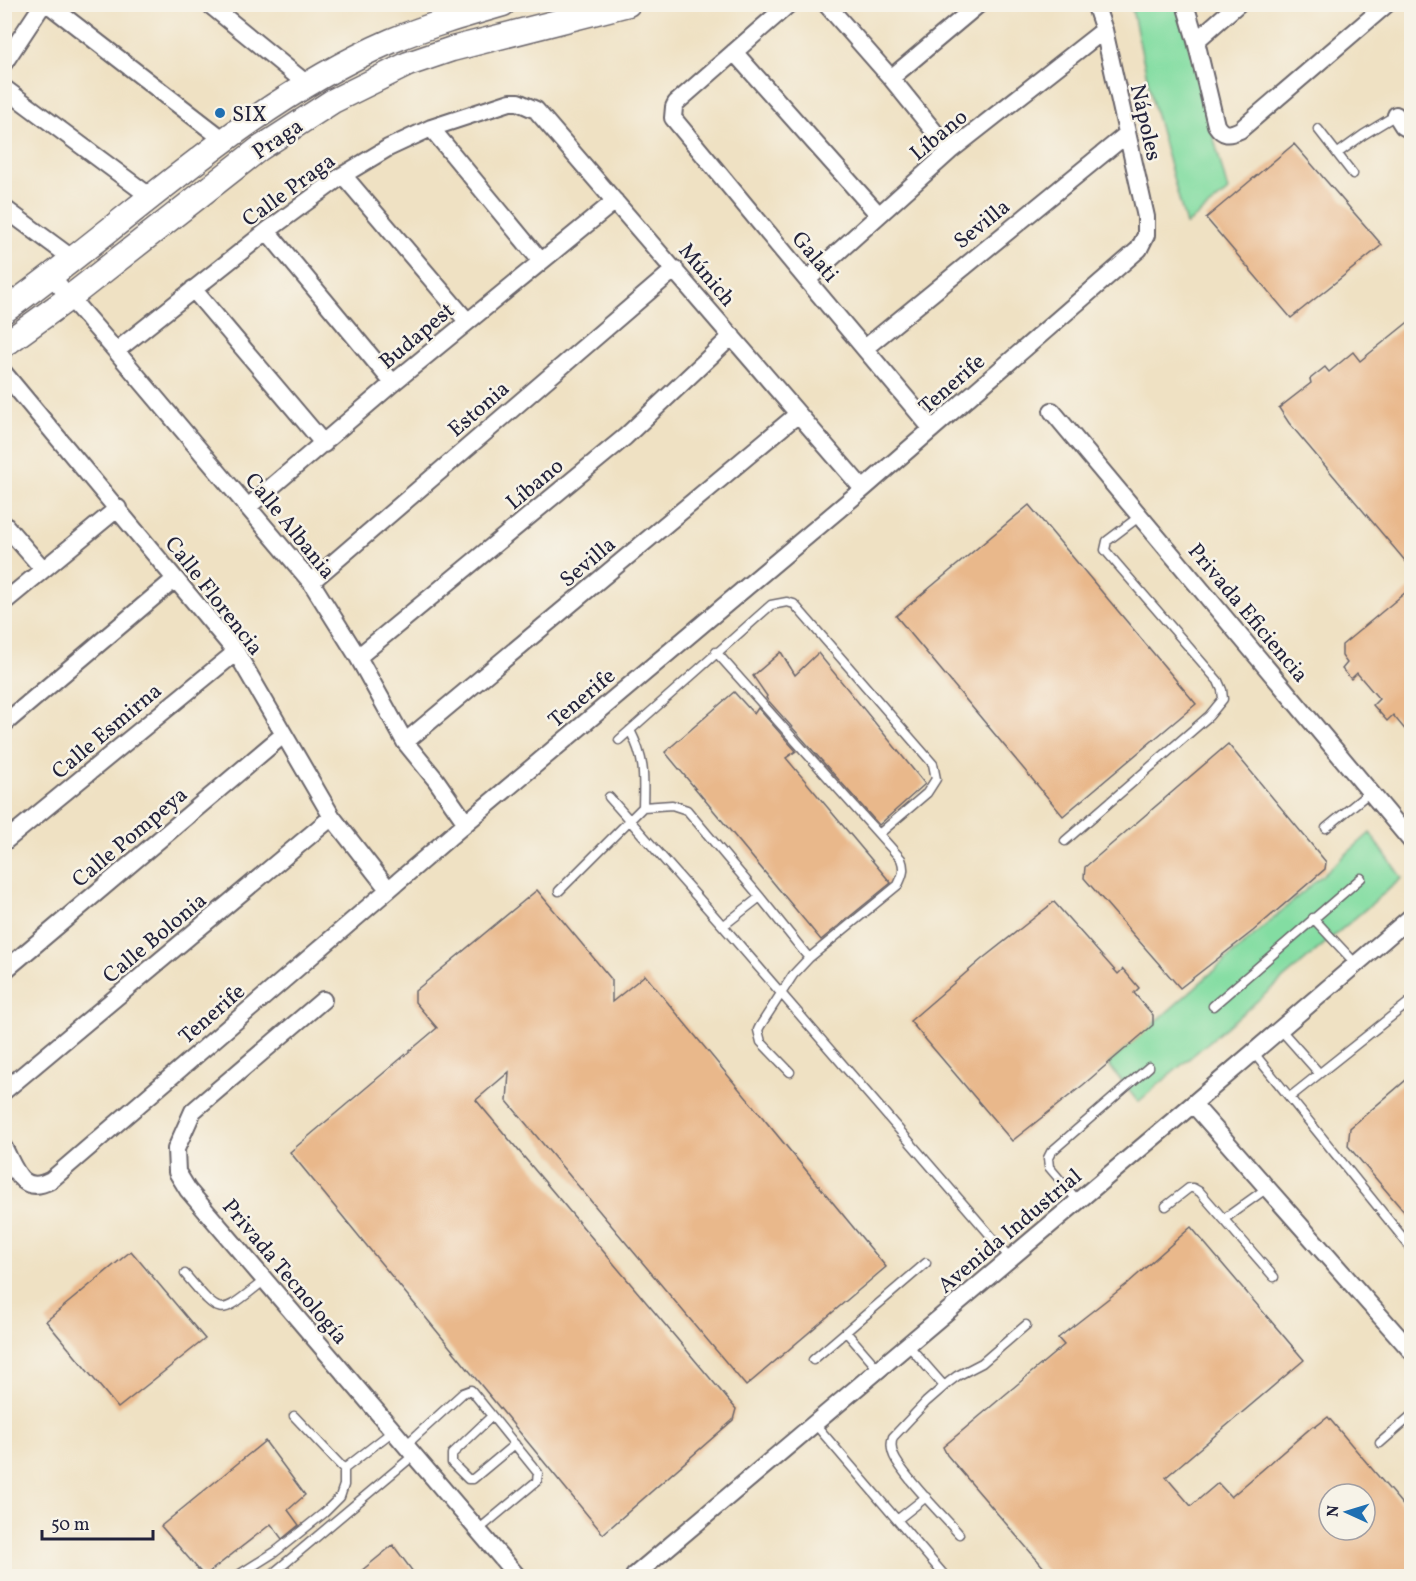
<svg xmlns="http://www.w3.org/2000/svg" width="1416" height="1581" viewBox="0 0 1416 1581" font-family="Vollkorn,serif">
	<rect width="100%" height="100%" fill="#f7f3e8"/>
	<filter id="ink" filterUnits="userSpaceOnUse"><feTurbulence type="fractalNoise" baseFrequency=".0167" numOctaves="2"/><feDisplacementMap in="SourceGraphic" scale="12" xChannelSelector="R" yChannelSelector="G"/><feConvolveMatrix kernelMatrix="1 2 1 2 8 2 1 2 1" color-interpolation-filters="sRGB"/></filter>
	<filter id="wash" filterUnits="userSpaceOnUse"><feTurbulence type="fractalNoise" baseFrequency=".008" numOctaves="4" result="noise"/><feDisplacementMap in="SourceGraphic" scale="24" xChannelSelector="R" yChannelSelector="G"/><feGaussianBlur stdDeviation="1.35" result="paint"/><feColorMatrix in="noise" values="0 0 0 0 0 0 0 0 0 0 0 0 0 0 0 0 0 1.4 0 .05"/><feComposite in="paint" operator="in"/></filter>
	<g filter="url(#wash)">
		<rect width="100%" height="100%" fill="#efe1c3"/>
		<!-- green -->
		<path fill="#83dda2" stroke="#52806e" stroke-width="1.5" d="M1131,5H1178L1228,191L1186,225L1153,104Z
			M1370,833L1402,878L1138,1102L1108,1064Z"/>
		<g id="blocks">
			<!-- building -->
			<path fill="#e9b88b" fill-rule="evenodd" d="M1294,144L1382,245L1291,318L1206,218Z
				M1412,319V569L1289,423L1279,408L1311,383L1310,379L1325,367L1329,372L1353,352L1360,361Z
				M1029,505L1196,704L1063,816L896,616Z
				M1412,587V738L1393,715L1387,721L1373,705L1379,699L1357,673L1351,679L1342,669L1347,663L1342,656V645Z
				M781,652L795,675L818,653L925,784L879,825L766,698L767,696L753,676Z
				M734,692L754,714L758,708L796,751L786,758L891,883L821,940L665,752Z
				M1228,744L1326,862L1325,869L1253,931L1180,988L1084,878L1085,867Z
				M537,890L612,980V1002L645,975L886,1267L746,1386L507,1101L509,1072L476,1100L736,1409L733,1420L603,1534L290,1152L437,1028L415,1002V991Z
				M1054,902L1118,974L1123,969L1139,988L1134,993L1153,1015V1025L1083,1085L1012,1141L910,1021L982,959Z
				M1412,1075V1221L1348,1146L1350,1128Z
				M1191,1227L1304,1360L1166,1477L1191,1506L1218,1483L1231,1497L1313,1426L1315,1427L1328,1417L1412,1516V1576H1051L947,1455L943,1447L1064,1345L1058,1338L1127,1284ZM1329,1494H1365V1530H1329Z
				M131,1251L205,1339L118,1408L46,1321Z
				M265,1441L305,1495L288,1510L299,1525L282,1539L271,1524L204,1576L161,1526Z
				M393,1545L416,1576H355Z"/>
		</g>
	</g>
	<g filter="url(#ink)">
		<use href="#blocks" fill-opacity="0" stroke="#6a656b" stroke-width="1.5"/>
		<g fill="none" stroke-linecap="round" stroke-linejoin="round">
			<defs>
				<path id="lane" d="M1318,129L1353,174
					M1338,153L1363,135L1396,115
					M716,652L901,859C905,869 903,875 898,885L809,958L793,975L760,1026L758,1030L761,1042L790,1072
					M630,730C645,760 644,774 643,807
					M619,740L771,605L787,602L794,604L933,764L936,779L927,793L879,834
					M609,797L723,926L1010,1258
					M1326,828L1370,792
					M1065,841L1209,716L1223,699L1222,690L1218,681L1105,550L1107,541L1140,516
					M559,891L643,807L672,805L687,810L760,897L809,958
					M1313,918L1356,964
					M723,926L760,897
					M1213,1006L1361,878
					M1280,1029L1319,1073
					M1253,1052L1412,1249
					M1290,1097L1412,1000
					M1078,1201L1049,1167L1048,1158L1051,1152L1149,1067
					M1166,1206L1189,1188H1193L1200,1192L1274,1277
					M1224,1219L1267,1188
					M185,1274C224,1320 218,1316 265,1280
					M846,1332L879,1370
					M908,1345L944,1386
					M813,1360L926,1263
					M294,1416L344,1469L393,1431
					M492,1416L452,1454V1463L468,1479H473L515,1444
					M815,1424L945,1576
					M1380,1443L1412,1415
					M406,1445L463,1393L471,1390L538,1473L537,1481L477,1531
					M897,1520L926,1497
					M959,1534C940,1512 911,1485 896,1460C892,1453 890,1445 893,1437L926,1402L949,1382L957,1376L982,1363L1026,1325
					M237,1576L275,1552L324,1513L340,1497L344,1485V1469
					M270,1576L414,1455"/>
				<path id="street" d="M48,4L224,140
					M209,4L308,85
					M789,4L676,103L674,107L673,118L807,280L932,429
					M826,4L891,78L950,151
					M1185,4L1196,41L1216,125C1223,136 1229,135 1240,130L1387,4
					M1196,41L1238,4
					M734,52L879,215
					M4,63L43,4
					M891,78L979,4
					M4,88L152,198
					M1396,115L1403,126L1412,131
					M431,128L540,260
					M343,175L467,321
					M4,208L73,259
					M267,231L393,383
					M52,277L116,351L311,582L358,657L405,742L436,780L466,823
					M807,280L950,151L1104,30
					M193,289L324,444
					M865,348L1127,134
					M116,351L267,231L343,175L388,148L431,128L510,102H518L536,110L863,489
					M4,373L236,652L332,817L388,889
					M1052,411L1412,842
					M248,507L393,383L615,201
					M4,524L43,569
					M311,582L675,269
					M4,602L118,508
					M358,657L625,437L732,336
					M4,724L175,579
					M405,742L798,414
					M4,842L236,652
					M4,971L283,735
					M323,1000L193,1111L176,1149L177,1172L188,1190L517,1576
					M4,1091L332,817
					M1193,1104L1412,1352
					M4,1148C15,1169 22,1196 51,1180L466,823L863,489L1139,249L1146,235V217L1104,30L1095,4
					M634,1576L1193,1104L1412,916"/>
				<path id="secondary" d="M4,311C131,220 246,104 391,41C427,26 465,15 503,4
					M4,345L69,298L259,149L333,101L408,64L452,49L628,4"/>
			</defs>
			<!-- lane casing -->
			<use href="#lane" stroke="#6a656b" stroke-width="11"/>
			<!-- street casing -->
			<use href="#street" stroke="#6a656b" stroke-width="20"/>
			<!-- secondary casing -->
			<use href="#secondary" stroke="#6a656b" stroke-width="27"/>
			<!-- lane -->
			<use href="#lane" stroke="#fff" stroke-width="8"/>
			<!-- street -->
			<use href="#street" stroke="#fff" stroke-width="16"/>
			<!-- secondary -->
			<use href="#secondary" stroke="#fff" stroke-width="24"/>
		</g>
	</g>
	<!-- markers -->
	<circle fill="#1f6fb2" stroke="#f7f3e8" stroke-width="2" cx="220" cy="113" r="6"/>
	<g text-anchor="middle" stroke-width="5" stroke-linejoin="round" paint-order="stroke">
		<!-- poi labels -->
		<g font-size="22" fill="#22223b" stroke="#f7f3e8" text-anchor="start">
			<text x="232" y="121">SIX</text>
		</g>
		<!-- street labels -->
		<g font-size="22" fill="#22223b" stroke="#f7f3e8">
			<text transform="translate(1147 122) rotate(77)" y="8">Nápoles</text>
			<text transform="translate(938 134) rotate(-40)" y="8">Líbano</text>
			<text transform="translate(277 138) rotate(-34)" y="8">Praga</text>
			<text transform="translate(288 189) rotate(-36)" y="8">Calle Praga</text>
			<text transform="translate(981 223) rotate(-39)" y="8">Sevilla</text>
			<text transform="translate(816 256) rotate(50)" y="8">Galati</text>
			<text transform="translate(708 274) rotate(50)" y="8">Múnich</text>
			<text transform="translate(416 335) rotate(-40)" y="8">Budapest</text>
			<text transform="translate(951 383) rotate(-41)" y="8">Tenerife</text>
			<text transform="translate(478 408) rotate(-41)" y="8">Estonia</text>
			<text transform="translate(534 483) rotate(-40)" y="8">Líbano</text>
			<text transform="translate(291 525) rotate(51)" y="8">Calle Albania</text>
			<text transform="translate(587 561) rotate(-40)" y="8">Sevilla</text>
			<text transform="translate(215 595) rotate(52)" y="8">Calle Florencia</text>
			<text transform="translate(1249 612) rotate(50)" y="8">Privada Eficiencia</text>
			<text transform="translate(581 697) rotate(-40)" y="8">Tenerife</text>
			<text transform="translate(106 730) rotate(-40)" y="8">Calle Esmirna</text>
			<text transform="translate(129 836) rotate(-40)" y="8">Calle Pompeya</text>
			<text transform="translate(154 937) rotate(-40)" y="8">Calle Bolonia</text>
			<text transform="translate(211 1013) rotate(-41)" y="8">Tenerife</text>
			<text transform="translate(1009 1230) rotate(-40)" y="8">Avenida Industrial</text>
			<text transform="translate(286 1271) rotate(50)" y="8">Privada Tecnología</text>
		</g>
	</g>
	<!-- margin -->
	<rect width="1416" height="1581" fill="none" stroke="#f7f3e8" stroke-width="24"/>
	<!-- north arrow -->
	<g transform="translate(1347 1512) rotate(274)"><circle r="28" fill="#f7f3e8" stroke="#a29fa3" stroke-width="1.5"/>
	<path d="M0-4.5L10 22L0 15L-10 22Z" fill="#1f6fb2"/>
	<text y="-9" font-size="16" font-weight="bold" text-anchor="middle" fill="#22223b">N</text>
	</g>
	<!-- scale -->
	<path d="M42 1530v9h111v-9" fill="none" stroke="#22223b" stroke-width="3"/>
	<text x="51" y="1530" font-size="18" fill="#22223b" stroke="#f7f3e8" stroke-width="4.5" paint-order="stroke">50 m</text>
</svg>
